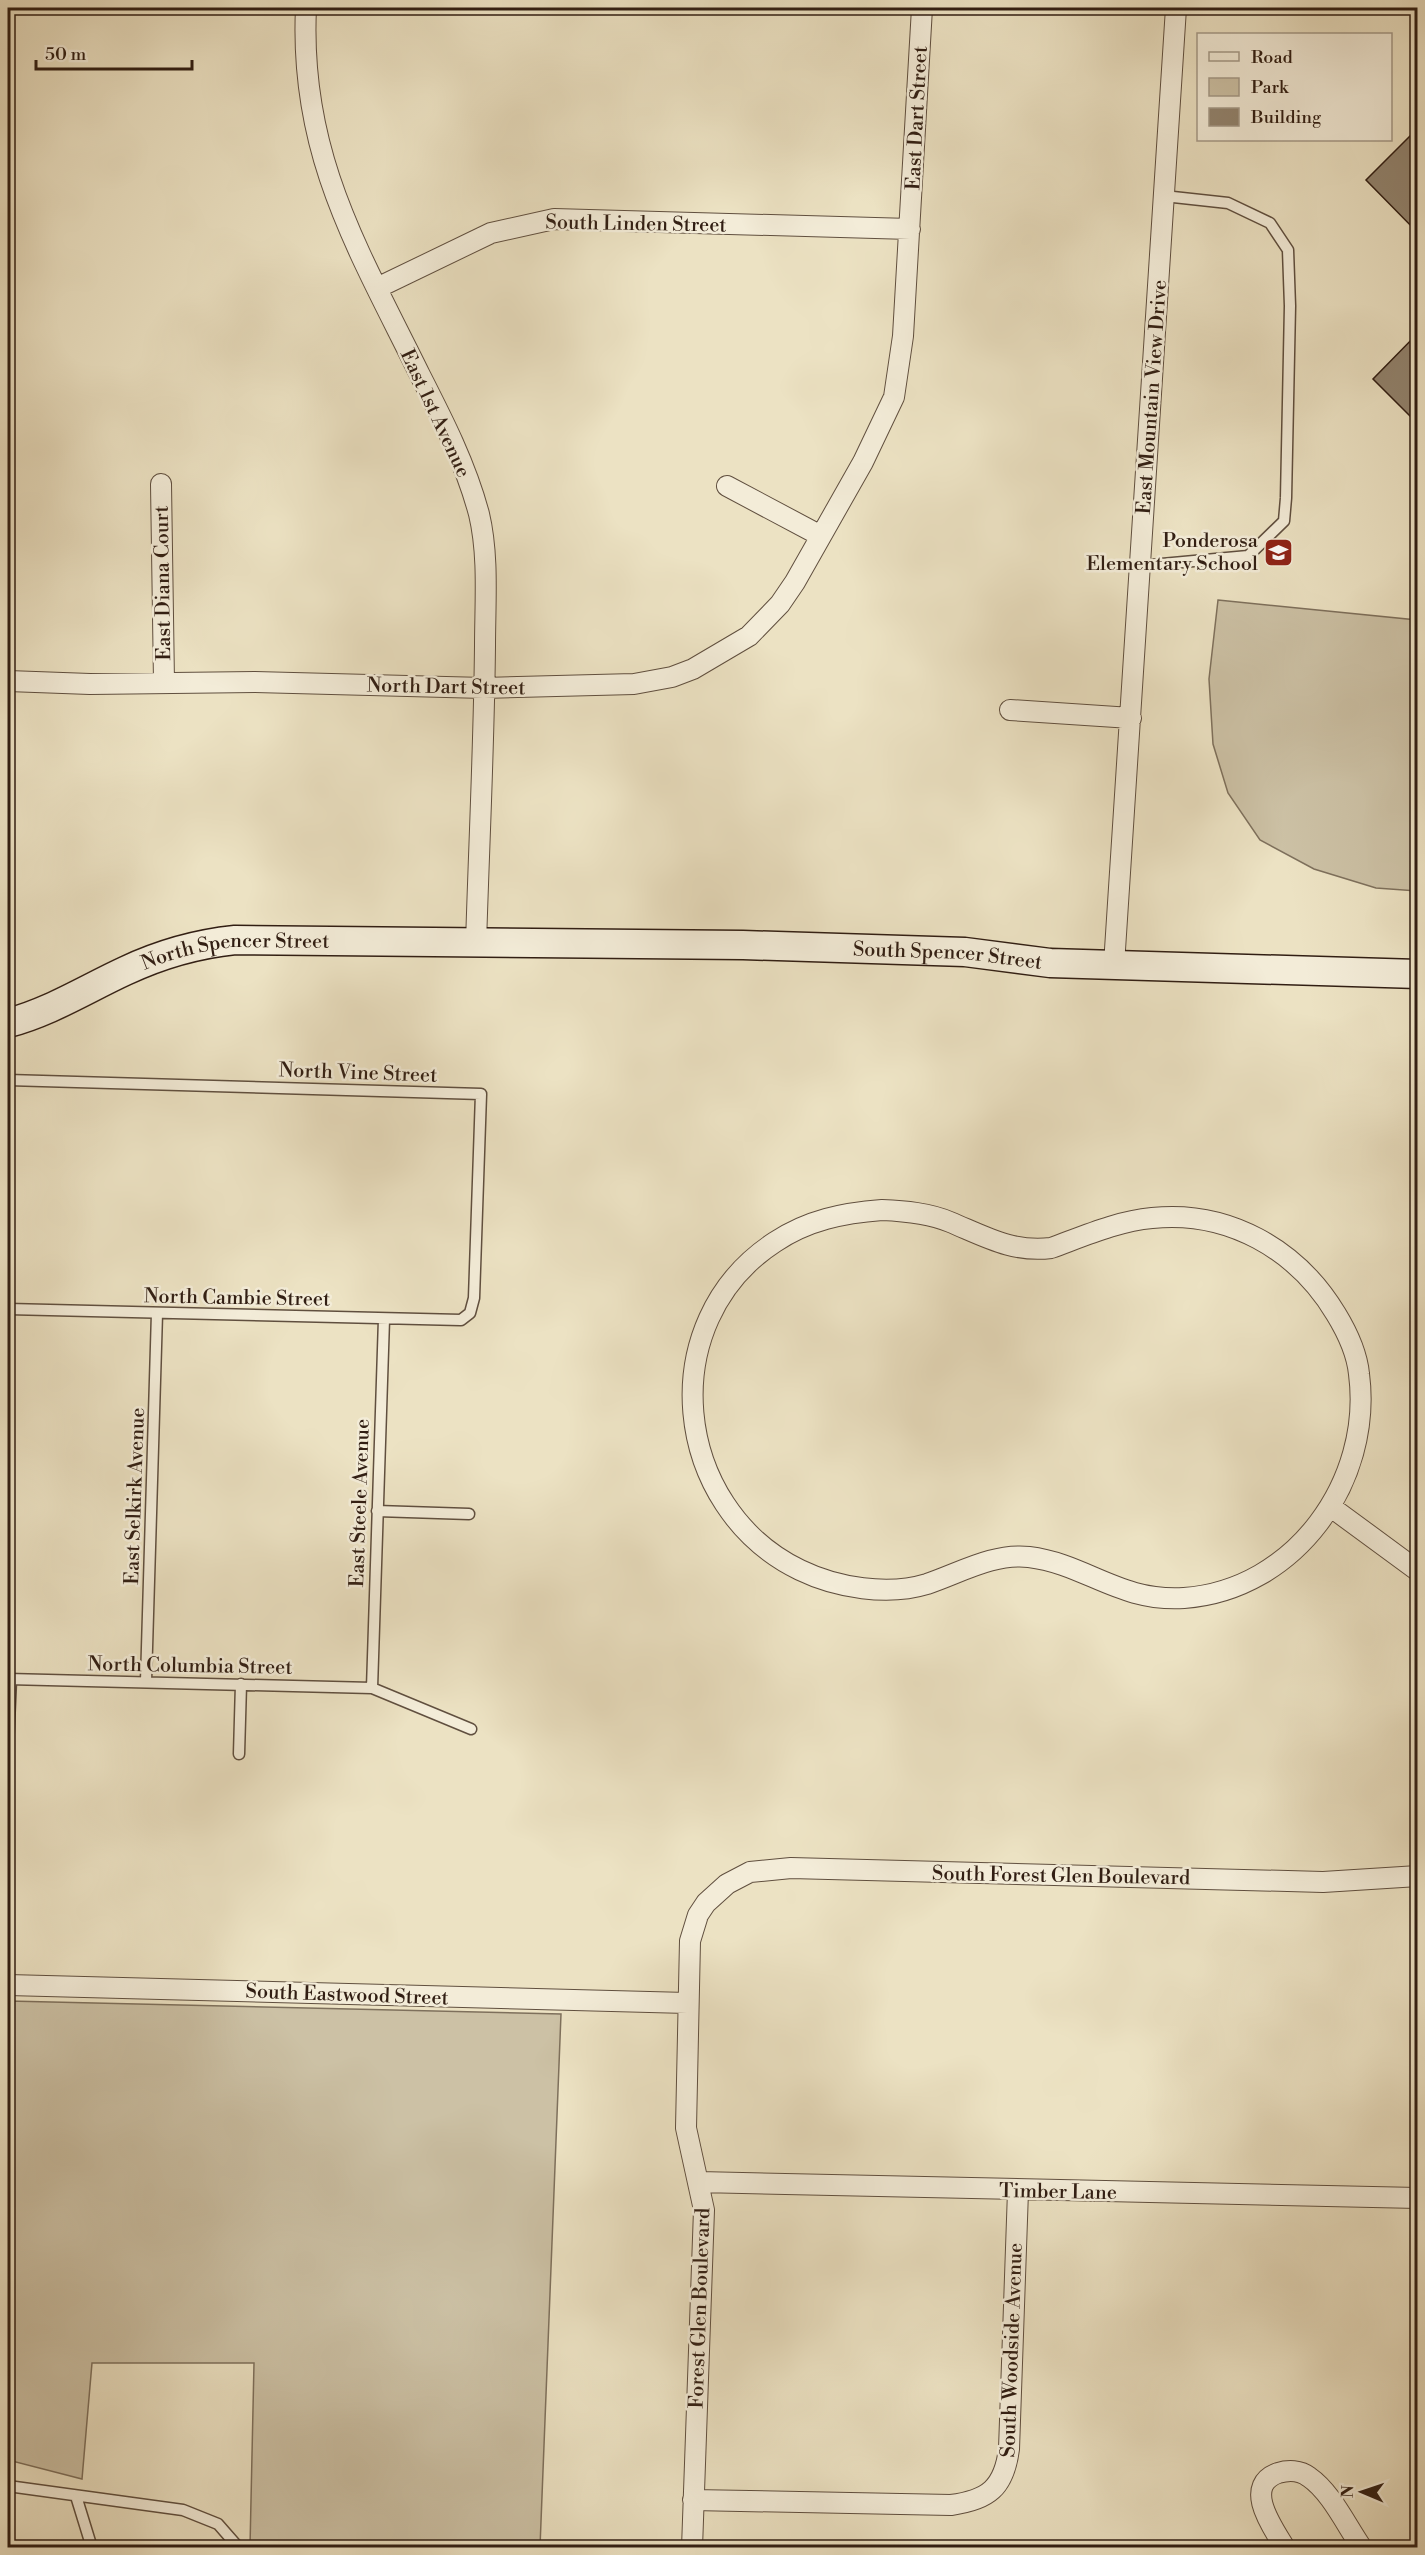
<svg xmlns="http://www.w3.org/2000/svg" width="1425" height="2555" viewBox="0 0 1425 2555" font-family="'Libre Bodoni',serif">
	<rect width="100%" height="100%" fill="#ece2c3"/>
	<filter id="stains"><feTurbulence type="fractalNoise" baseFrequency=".00333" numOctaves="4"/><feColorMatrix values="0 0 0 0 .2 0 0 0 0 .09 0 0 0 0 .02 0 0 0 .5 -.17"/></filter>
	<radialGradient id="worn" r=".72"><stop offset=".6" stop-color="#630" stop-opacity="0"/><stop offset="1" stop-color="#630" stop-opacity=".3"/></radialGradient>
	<!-- green -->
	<path fill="#ccc1a5" stroke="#7e705c" stroke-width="1.5" d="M1218,600L1417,620V891L1376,888L1314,869L1260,840L1228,793L1213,744L1209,679Z
		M8,2001L561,2014L540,2547H250L254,2363H92L82,2479L8,2460Z"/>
	<!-- building -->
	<path fill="#92846f" stroke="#311e13" stroke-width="1.5" d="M1418,128V233L1366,180Z
		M1418,333V424L1373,379Z"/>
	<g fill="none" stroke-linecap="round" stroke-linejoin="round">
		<defs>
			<path id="lane" d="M1140,566L1248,556L1284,521L1286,498L1290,306L1288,250L1270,223L1228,203L1164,196
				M8,1080L481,1094L474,1298L470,1313L461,1320L8,1309
				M377,1511L469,1514
				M8,1679L372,1688L471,1729
				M146,1681L157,1313
				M372,1688L384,1319
				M8,1746L11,1679
				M239,1754L241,1684
				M8,2486L183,2510L218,2524L239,2548
				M76,2496L92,2548"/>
			<path id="street" d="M306,8C299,154 358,249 420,375C443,420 466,465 479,514C489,556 485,603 485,646C484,745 479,845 476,944
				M377,288L491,233L554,219L910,229
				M161,484L164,682
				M727,486L821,536
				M8,681L90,684L255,682L484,688L634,684L672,677L693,669L749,636L780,604L795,582L863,462L894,397L903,336L922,8
				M1010,710L1131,718
				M1114,965L1176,8
				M882,1210C905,1211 929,1213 950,1222C984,1236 1013,1253 1051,1248C1084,1236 1118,1221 1152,1218C1228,1210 1297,1249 1336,1314C1347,1332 1357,1353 1359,1374C1373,1481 1295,1590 1184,1598C1119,1602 1086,1564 1029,1557C993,1553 960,1573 927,1584C888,1596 837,1588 800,1570C672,1508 652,1322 775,1242C808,1220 843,1213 882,1210Z
				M1331,1507L1418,1571
				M8,1985L687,2003
				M699,2182L1418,2198
				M693,2500L951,2505C988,2500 1004,2488 1009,2449L1018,2191
				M692,2548L704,2210L686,2128L690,1941L698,1915L706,1903L727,1884L750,1872L791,1868L1323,1882L1418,1876
				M1285,2548C1273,2528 1242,2486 1278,2473C1288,2470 1300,2470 1309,2477C1331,2492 1346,2525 1362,2548"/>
			<g id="secondary">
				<path id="s1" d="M8,1023C50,1012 86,989 125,971C161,954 196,944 235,940L743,945L965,952L1050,963L1418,974"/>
			</g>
		</defs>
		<!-- lane casing -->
		<use href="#lane" stroke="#604f3f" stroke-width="13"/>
		<!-- street casing -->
		<use href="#street" stroke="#604f3f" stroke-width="22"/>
		<!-- secondary casing -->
		<use href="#secondary" stroke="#311e13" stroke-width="31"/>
		<!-- lane -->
		<use href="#lane" stroke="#f3ecd8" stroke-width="10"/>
		<!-- street -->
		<use href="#street" stroke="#f3ecd8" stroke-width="20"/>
		<!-- secondary -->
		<use href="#secondary" stroke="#f3ecd8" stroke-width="28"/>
	</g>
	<!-- icons -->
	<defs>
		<symbol id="school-square" viewBox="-11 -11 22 22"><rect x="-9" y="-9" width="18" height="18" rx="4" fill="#8f2418" stroke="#f3ecd8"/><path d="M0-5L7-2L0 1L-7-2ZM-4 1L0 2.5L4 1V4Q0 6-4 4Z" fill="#fff"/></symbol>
	</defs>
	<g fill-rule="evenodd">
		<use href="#school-square" x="1262" y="536" width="33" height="33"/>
	</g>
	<g text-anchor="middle" stroke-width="5" stroke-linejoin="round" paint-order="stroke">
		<!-- street labels -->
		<g font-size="20" fill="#311e13" stroke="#f3ecd8">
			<text transform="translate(916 118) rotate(-87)" y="7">East Dart Street</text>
			<text transform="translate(636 223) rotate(1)" y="7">South Linden Street</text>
			<text transform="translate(1151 397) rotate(-86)" y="7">East Mountain View Drive</text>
			<text transform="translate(436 413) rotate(65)" y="7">East 1st Avenue</text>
			<text transform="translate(162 583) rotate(-91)" y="7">East Diana Court</text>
			<text transform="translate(446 686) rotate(1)" y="7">North Dart Street</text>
			<text dy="7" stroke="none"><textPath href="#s1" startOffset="242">North Spencer Street</textPath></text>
			<text dy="7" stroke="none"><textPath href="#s1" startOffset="956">South Spencer Street</textPath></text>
			<text transform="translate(358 1072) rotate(2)" y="7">North Vine Street</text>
			<text transform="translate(237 1297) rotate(1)" y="7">North Cambie Street</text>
			<text transform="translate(134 1496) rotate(-88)" y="7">East Selkirk Avenue</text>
			<text transform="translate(359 1503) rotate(-88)" y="7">East Steele Avenue</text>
			<text transform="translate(190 1665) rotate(1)" y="7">North Columbia Street</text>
			<text transform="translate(1061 1875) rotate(1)" y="7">South Forest Glen Boulevard</text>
			<text transform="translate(347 1994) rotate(2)" y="7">South Eastwood Street</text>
			<text transform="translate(1058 2191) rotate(1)" y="7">Timber Lane</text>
			<text transform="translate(699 2308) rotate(-88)" y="7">Forest Glen Boulevard</text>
			<text transform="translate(1011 2350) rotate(-88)" y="7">South Woodside Avenue</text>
		</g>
		<!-- poi labels -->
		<g font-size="20" fill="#311e13" stroke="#f3ecd8" text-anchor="end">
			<text x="1258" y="547">Ponderosa<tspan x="1258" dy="23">Elementary School</tspan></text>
		</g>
	</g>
	<!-- margin -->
	<rect width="1425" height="2555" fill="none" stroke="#ece2c3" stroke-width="30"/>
	<rect x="9" y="9" width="1407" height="2537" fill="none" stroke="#311e13" stroke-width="3"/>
	<rect x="15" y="15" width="1395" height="2525" fill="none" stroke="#311e13" stroke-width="1.5"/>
	<!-- legend -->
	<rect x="1197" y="33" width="195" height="108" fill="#f3ecd8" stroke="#a59a89" stroke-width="1.5"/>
	<rect x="1209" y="52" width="30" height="9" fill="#f3ecd8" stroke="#a59a89" stroke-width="1.5"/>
	<text x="1251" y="63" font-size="18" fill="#311e13">Road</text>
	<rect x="1209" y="78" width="30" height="18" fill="#ccc1a5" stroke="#a59a89" stroke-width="1.5"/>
	<text x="1251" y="93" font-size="18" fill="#311e13">Park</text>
	<rect x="1209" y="108" width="30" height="18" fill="#92846f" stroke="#a59a89" stroke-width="1.5"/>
	<text x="1251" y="123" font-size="18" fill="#311e13">Building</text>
	<!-- north arrow -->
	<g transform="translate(1362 2492) rotate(272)" stroke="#f3ecd8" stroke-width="4.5" paint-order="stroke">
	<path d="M0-4.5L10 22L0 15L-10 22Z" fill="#311e13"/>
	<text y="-9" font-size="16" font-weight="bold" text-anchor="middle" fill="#311e13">N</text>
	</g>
	<!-- scale -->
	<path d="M36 60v9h156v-9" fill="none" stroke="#311e13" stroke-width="3"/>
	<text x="45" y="60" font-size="18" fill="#311e13" stroke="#f3ecd8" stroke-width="4.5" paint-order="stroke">50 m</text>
	<rect width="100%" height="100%" filter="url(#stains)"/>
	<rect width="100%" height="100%" fill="url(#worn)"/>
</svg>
